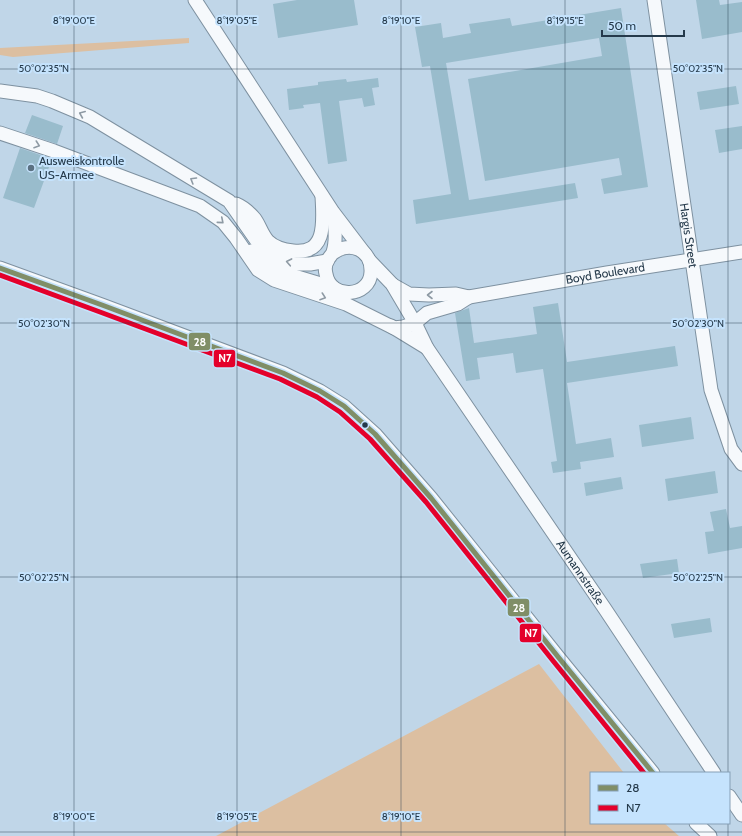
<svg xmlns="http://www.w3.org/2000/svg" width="742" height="836" viewBox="0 0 742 836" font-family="Cabin,sans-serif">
	<rect width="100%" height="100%" fill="#c0d6e8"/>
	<!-- green -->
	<path fill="#dcbfa1" d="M189,38V43L13,57L0,55V48Z
		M539,664L624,773H591V823H664L679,836H216Z"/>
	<!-- building -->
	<path fill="#99bccc" d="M297,0H354L358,25L278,38L273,4Z
		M696,0H719L720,5L742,2V32L702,39Z
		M621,8L648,187L604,194L601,179L622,175L619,158L485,181L468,79L602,56L599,38L446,63L469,200L575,183L578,198L416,224L413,200L451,194L430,66L422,67L415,27L441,23L443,38L471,33L469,24L510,18L512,26Z
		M378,78L379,87L372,88L375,105L364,107L362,98L339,101L347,161L328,164L320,103L303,105L304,108L289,110L287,89L318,85V82L346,79L347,82Z
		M736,86L739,104L700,110L697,92Z
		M32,115L63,126L57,144L25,133Z
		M742,126V149L719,153L715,130Z
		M20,148L52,159L34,208L3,198Z
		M558,303L567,362L675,346L678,366L567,383L576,444L611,438L614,457L580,462L581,469L553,473L551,462L557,461L543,369L516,373L513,353L477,358L480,379L466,381L455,313L469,308L474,343L537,334L533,307Z
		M691,417L694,439L642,447L639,425Z
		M715,471L718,493L668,501L665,479Z
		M621,477L623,489L586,496L584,483Z
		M726,509L730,528L742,526V548L708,554L705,532L714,531L710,512Z
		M677,559L679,573L643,578L640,564Z
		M710,618L712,632L674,638L671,624Z"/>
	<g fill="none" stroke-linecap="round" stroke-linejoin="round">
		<defs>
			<g id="street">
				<path d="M195,0L333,212L365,254"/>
				<path id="s1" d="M654,0L711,390L731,449L742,464"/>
				<path d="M0,91L37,96L52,101L90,117L229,201L263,250L271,256L282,261L296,264H310L327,261"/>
				<path d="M0,133L54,151L200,206L223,222L236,238L258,270L274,280L346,304L394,328L403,327L415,323L427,313L458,304L469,297"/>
				<path d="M236,204C243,207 250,213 255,219C260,226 262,235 268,241C274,247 285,250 293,251C328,255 323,219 322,196"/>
				<path d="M251,251L266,264L284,273L334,288"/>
				<path d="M333,253C350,241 372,249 371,272C370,298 330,300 326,274C325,270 325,264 328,260C329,257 332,255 333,252C337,240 335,225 333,213"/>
				<path id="s2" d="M369,260L392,284L415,323L427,348L605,609L714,773"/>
				<path d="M0,268L102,305L283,373L320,391L344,406L375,434L431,498L559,658L653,773"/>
				<path id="s3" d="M393,285L409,294L429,295L456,294L469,297L607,273L742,252"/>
				<path d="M391,326L427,348"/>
				<path d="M729,796L742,815"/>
				<path d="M696,823L710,836"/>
			</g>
		</defs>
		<!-- street casing -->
		<use href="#street" stroke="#7e91a0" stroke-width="15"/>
		<!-- street -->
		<use href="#street" stroke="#f6f9fc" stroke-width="13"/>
		<defs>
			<path id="bus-1" d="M0,268L102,305L283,373L320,391L344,406L375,434L431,498L559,658L653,773"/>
			<path id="bus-2" d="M0,275L100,312L280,379L317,397L340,412L370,439L426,502L554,662L644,773"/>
		</defs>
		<!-- bus-1 casing -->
		<use href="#bus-1" stroke="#c5e3fd" stroke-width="8"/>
		<!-- bus-2 casing -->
		<use href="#bus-2" stroke="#c5e3fd" stroke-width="8"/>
		<!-- bus-1 -->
		<use href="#bus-1" stroke="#808e67" stroke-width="5"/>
		<!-- bus-2 -->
		<use href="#bus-2" stroke="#e4002b" stroke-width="5"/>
	</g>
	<!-- one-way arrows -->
	<defs><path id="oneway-chevron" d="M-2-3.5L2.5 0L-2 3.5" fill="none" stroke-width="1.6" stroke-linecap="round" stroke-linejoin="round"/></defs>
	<g stroke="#8e9aa4">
		<use href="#oneway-chevron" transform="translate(82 114) rotate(-157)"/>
		<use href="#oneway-chevron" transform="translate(37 145) rotate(19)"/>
		<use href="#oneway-chevron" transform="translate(193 180) rotate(-149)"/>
		<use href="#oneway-chevron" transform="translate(221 221) rotate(40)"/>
		<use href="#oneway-chevron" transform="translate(289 262) rotate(-169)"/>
		<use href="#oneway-chevron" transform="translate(430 295) rotate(-180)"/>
		<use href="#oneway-chevron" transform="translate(323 297) rotate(19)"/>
	</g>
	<!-- ticks -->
	<path fill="none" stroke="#253a4b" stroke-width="1" stroke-opacity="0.45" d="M74,0V836M237,0V836M401,0V836M565,0V836M728,0V773M0,69H742M0,323H742M0,577H742M728,823V836M0,832H742"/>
	<!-- markers -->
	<circle fill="#5b7182" stroke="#c5e3fd" stroke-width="1.5" cx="31" cy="168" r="4"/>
	<circle fill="#253a4b" stroke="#c5e3fd" stroke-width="1.5" cx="365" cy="425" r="3.5"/>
	<g text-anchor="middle" stroke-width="4" stroke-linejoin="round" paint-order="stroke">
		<!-- poi labels -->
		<g font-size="12" fill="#253a4b" stroke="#c5e3fd" text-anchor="start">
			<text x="39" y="165">Ausweiskontrolle<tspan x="39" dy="14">US-Armee</tspan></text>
		</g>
		<!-- street labels -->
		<g font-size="12" fill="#253a4b" stroke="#c5e3fd">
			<text dy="4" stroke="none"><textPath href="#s1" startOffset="238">Hargis Street</textPath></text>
			<text dy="4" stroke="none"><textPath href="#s3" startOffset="217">Boyd Boulevard</textPath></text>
			<text dy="4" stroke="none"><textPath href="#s2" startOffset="378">Aumannstraße</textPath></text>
		</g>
	</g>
	<g font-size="10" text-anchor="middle" fill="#253a4b" stroke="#c5e3fd" stroke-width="4" stroke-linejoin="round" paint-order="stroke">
		<text x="74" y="24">8°19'00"E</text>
		<text x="237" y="24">8°19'05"E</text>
		<text x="401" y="24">8°19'10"E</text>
		<text x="565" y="24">8°19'15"E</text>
		<text x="44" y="72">50°02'35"N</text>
		<text x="698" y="72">50°02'35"N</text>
		<text x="44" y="327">50°02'30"N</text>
		<text x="698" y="327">50°02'30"N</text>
		<text x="44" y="581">50°02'25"N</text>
		<text x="698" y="581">50°02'25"N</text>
		<text x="74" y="820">8°19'00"E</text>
		<text x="237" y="820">8°19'05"E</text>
		<text x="401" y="820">8°19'10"E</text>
	</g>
	<g stroke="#c5e3fd" stroke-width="1.5">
		<rect x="188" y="332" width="23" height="19" rx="4" fill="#808e67"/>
		<rect x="213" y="349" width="23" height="19" rx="4" fill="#e4002b"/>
		<rect x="507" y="598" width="23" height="19" rx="4" fill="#808e67"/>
		<rect x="519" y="623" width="23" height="20" rx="4" fill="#e4002b"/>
	</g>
	<g font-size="11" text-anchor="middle" font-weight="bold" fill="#fff">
		<text x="200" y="346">28</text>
		<text x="225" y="362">N7</text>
		<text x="519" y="612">28</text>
		<text x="531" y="637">N7</text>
	</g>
	<!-- legend -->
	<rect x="590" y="772" width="140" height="52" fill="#c5e3fd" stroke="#859fb6"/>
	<rect x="598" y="785" width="20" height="6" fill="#808e67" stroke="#859fb6"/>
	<text x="626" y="792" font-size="12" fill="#253a4b">28</text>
	<rect x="598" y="805" width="20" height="6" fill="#e4002b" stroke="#859fb6"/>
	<text x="626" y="812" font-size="12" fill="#253a4b">N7</text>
	<!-- scale -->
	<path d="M602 30v6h82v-6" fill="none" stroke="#253a4b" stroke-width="2"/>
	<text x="608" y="30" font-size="12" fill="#253a4b" stroke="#c5e3fd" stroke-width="3" paint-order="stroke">50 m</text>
</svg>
